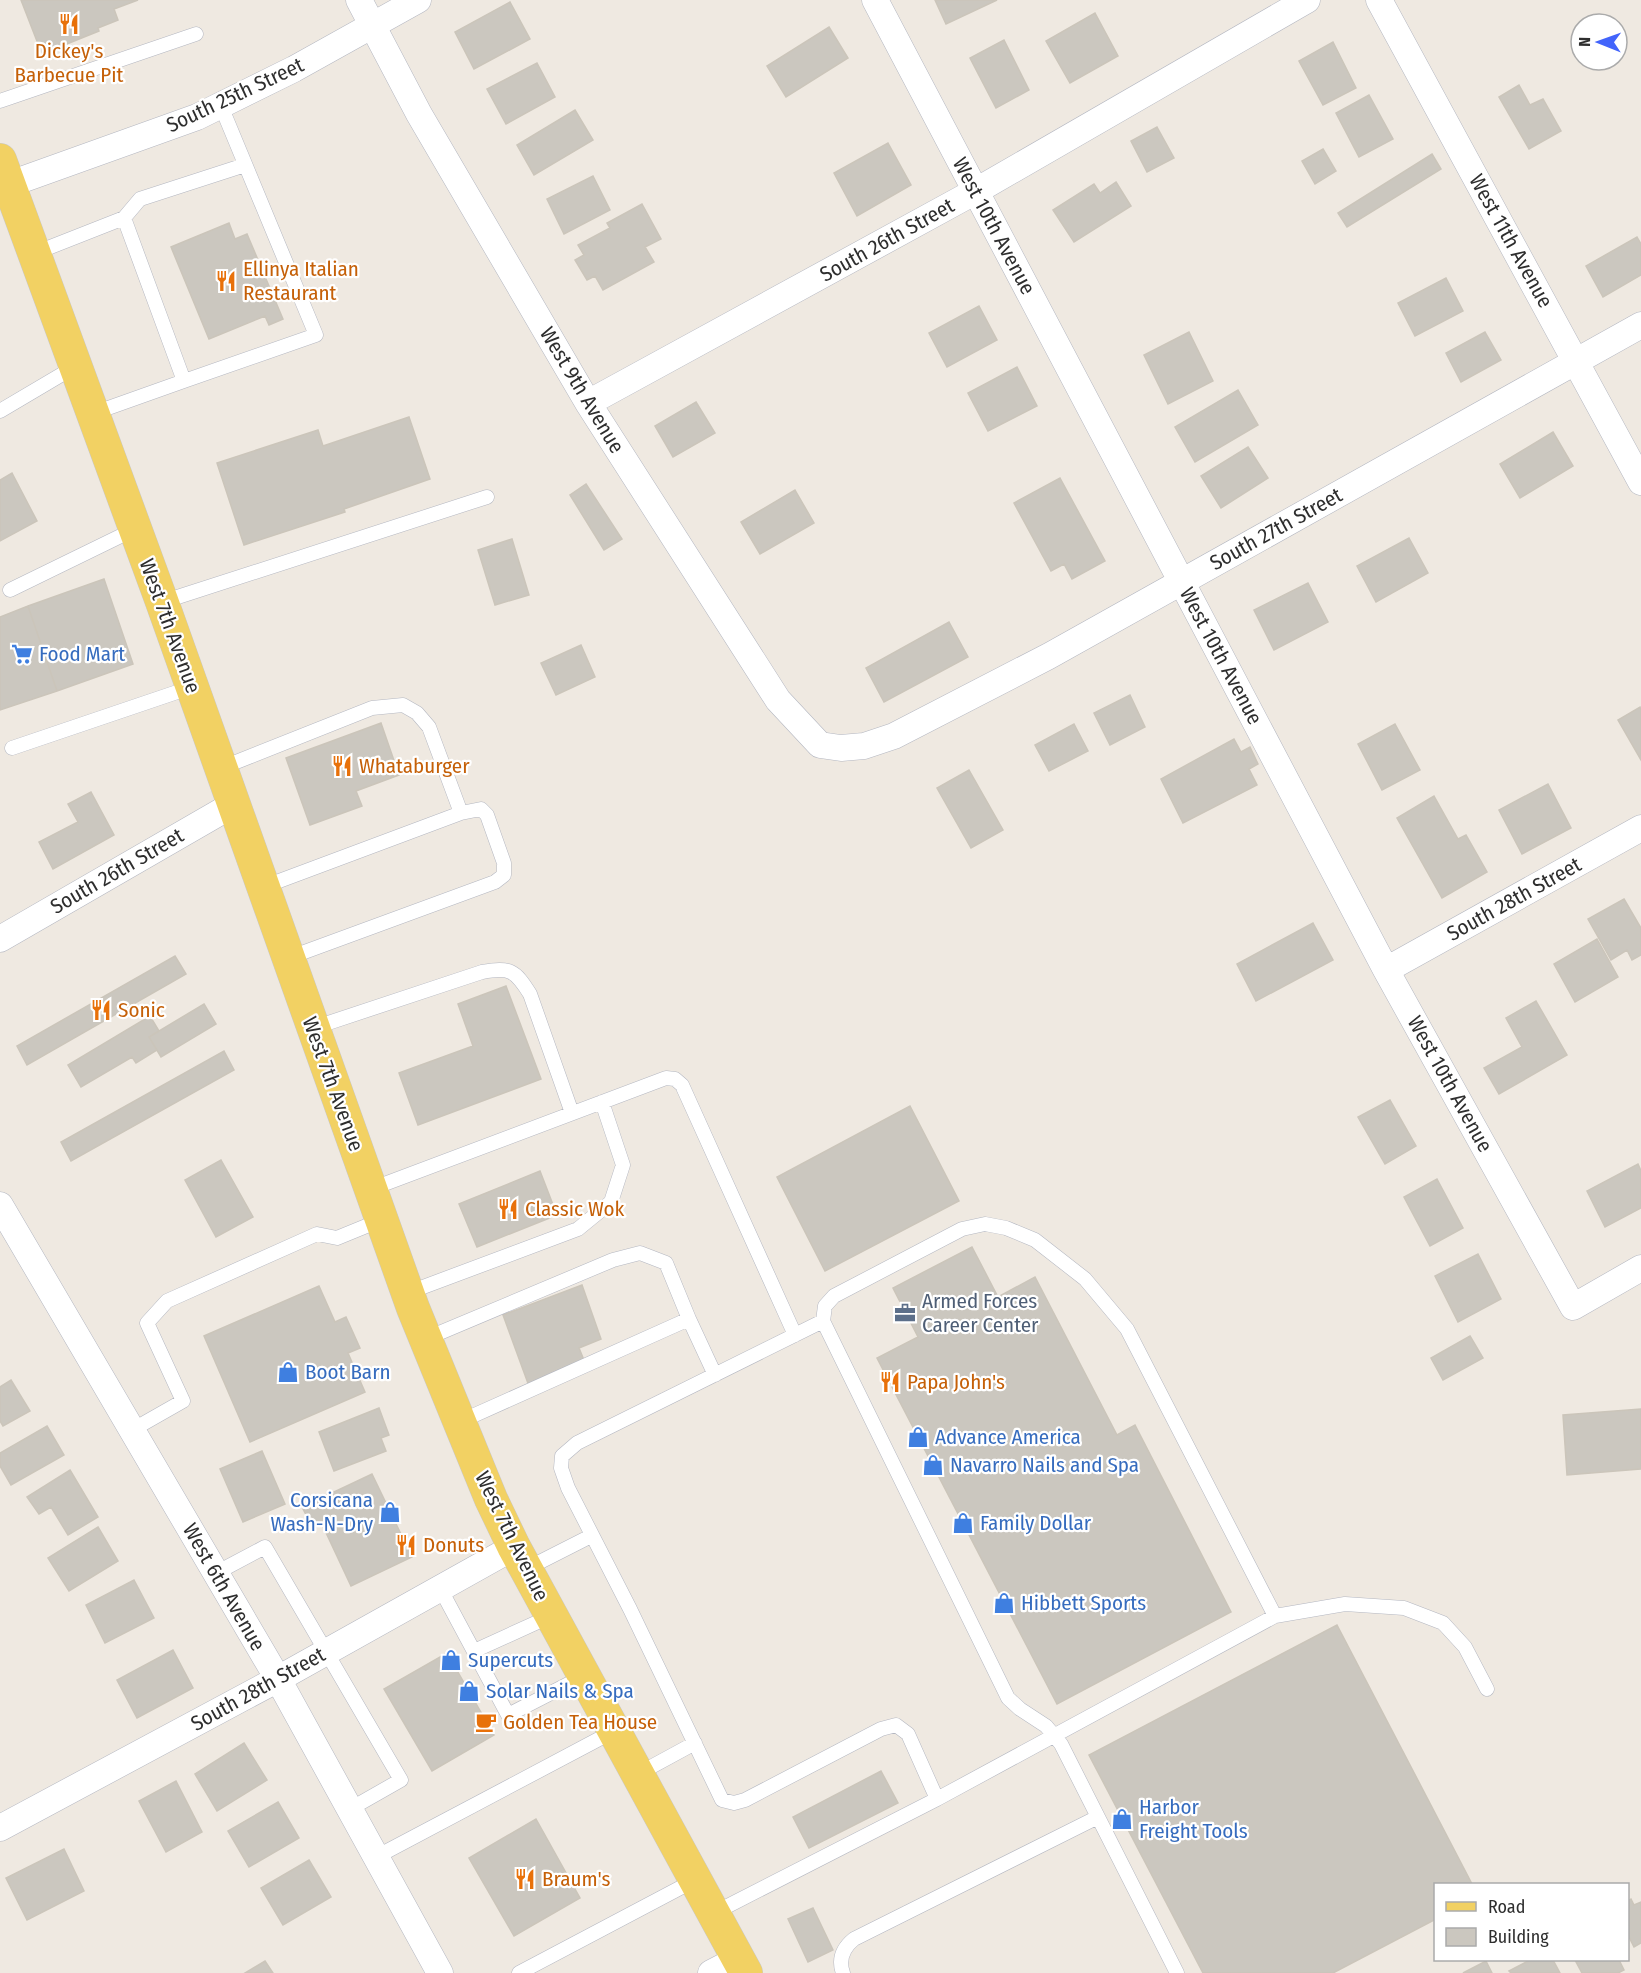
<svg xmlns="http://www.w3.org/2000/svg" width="1641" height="1973" viewBox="0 0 1641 1973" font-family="'Fira Sans Condensed',sans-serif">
	<rect width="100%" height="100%" fill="#efe9e1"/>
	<!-- building -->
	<path fill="#cbc7bf" stroke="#cbc5ba" stroke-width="1.5" d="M21,0H138L114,9L118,20L98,28L99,31L42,54Z
		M935,0H997L946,24Z
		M510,2L530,39L474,69L455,32Z
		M1095,13L1118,56L1070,83L1046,41Z
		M829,27L848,58L786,97L767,66Z
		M1004,40L1029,90L996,108L970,58Z
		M1333,42L1356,88L1323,105L1299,61Z
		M537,63L555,97L506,124L487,89Z
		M1519,85L1530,105L1543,99L1561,131L1529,149L1499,97Z
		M1369,95L1393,139L1359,157L1336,113Z
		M575,110L593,140L534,175L517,145Z
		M1157,127L1174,158L1147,172L1131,141Z
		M888,143L911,185L857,216L834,173Z
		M1323,149L1336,171L1315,184L1302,161Z
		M1432,154L1441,169L1347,227L1338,213Z
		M593,176L610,210L564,234L547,199Z
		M1116,182L1131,206L1074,242L1053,210L1094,184L1100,193Z
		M642,204L661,239L645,247L654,262L603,290L595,276L587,280L575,260L584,255L578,245L610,228L607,223Z
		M229,223L235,239L247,234L283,319L269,325L265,316L209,339L171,247Z
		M1637,237L1641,244V275L1603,297L1586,266Z
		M1446,278L1463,311L1415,336L1398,303Z
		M979,306L997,340L947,367L929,333Z
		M1189,332L1213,381L1168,404L1144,355Z
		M1485,332L1501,360L1461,382L1446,353Z
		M1017,367L1037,406L988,431L968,393Z
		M1238,390L1258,425L1195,462L1175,427Z
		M696,402L715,433L673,457L655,426Z
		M409,417L430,479L344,509L345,512L244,545L217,463L318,430L323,446Z
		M1553,432L1573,466L1520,498L1500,464Z
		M1248,447L1268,478L1221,508L1201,476Z
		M12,473L37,521L0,541V480Z
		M1060,478L1105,561L1072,579L1064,564L1051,571L1014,503Z
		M586,484L622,539L604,550L570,495Z
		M795,490L814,523L760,554L741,522Z
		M1409,538L1428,573L1376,602L1357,566Z
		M512,539L529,595L495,605L478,550Z
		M104,579L133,664L57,691L28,606Z
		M1308,583L1328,622L1274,650L1254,610Z
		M28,606L57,691L0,710V617Z
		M949,622L968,657L884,702L866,668Z
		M581,645L595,677L556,695L541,663Z
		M1130,695L1145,727L1110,745L1094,713Z
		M1640,707L1641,710V760L1618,720Z
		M381,723L399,775L356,791L362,806L310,825L286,758Z
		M1074,724L1088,751L1049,771L1035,745Z
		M1395,724L1420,770L1382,790L1358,744Z
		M1234,739L1241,752L1250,747L1258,764L1249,769L1257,785L1183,823L1161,779Z
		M969,770L1003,830L971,848L937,788Z
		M1548,784L1571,828L1522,854L1499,810Z
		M91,792L114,835L53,869L39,842L78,822L68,804Z
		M1434,796L1458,839L1466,835L1487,872L1442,898L1397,818Z
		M1624,899L1641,928V955L1632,960L1627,950L1611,960L1588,919Z
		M1313,923L1333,960L1256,1001L1237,964Z
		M1597,939L1618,977L1575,1002L1554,964Z
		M175,956L186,974L27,1065L17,1046Z
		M506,986L541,1079L418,1125L399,1073L473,1046L458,1004Z
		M1536,1001L1567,1055L1499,1094L1484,1068L1522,1047L1506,1018Z
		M204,1004L216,1024L161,1057L149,1037Z
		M150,1016L159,1031L149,1037L157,1050L136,1063L132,1057L81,1087L68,1065Z
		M224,1051L234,1070L71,1161L61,1142Z
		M1390,1100L1416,1146L1385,1164L1358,1117Z
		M910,1106L959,1201L825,1271L777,1177Z
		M221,1160L253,1217L216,1237L185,1180Z
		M1638,1164L1641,1171V1208L1605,1227L1587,1191Z
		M540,1171L557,1215L477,1247L459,1204Z
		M1437,1179L1463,1228L1430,1246L1404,1197Z
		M972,1247L998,1297L1035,1277L1117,1435L1135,1425L1231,1612L1057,1704L877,1358L918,1337L893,1288Z
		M1478,1254L1501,1299L1458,1322L1435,1276Z
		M582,1285L601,1339L579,1348L586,1365L529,1386L503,1315Z
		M319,1286L335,1322L346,1317L360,1348L348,1353L365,1392L250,1442L204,1336Z
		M1470,1336L1483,1358L1443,1380L1431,1358Z
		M11,1380L30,1411L3,1426L0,1421V1387Z
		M379,1408L389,1435L381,1438L386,1451L334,1471L319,1432Z
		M1641,1409V1469L1567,1475L1563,1415Z
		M47,1426L64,1455L11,1485L0,1466V1453Z
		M262,1451L285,1504L243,1522L220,1469Z
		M70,1470L98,1517L68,1535L51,1507L39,1514L27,1497Z
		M372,1474L412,1557L351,1586L321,1522L312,1526L302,1507Z
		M98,1527L118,1561L69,1591L48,1558Z
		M134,1580L154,1618L105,1643L86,1605Z
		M1337,1625L1472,1884H1436V1919L1333,1973H1203L1089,1755Z
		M173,1650L193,1688L137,1718L117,1680Z
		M447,1653L494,1735L432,1771L384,1689Z
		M244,1743L267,1780L217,1811L195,1774Z
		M881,1771L898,1803L809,1848L793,1817Z
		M176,1781L202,1832L166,1852L139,1801Z
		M278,1802L299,1838L249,1867L228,1831Z
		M536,1819L580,1898L514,1936L469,1858Z
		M64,1849L84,1891L27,1920L6,1878Z
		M309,1860L331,1897L283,1925L261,1888Z
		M1631,1899L1634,1905L1641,1902V1943L1634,1947L1628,1935V1901Z
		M813,1908L833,1950L808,1962L788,1919Z
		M1530,1960H1553L1560,1973H1511L1509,1971Z
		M1575,1960H1619L1624,1970L1618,1973H1582Z
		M265,1961L273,1973H245Z
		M1486,1961L1492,1973H1463Z"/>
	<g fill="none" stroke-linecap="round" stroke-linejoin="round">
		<defs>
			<path id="service" d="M0,101L196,34
				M124,218L140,199L245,165
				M35,253L124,218L184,381L94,413
				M184,381L316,335L221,106
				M0,411L76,366
				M10,590L135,529
				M162,602L487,497
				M12,748L192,687
				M221,768L372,708L403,705L417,713L429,727L461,813
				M263,887L461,813L481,809L487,815L504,863V875L495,882L288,958
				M313,1028L482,972C510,967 515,970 530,994L572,1113
				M371,1189L666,1078L675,1079L682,1085L795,1335
				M407,1293L578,1229L611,1202L623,1165L602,1102
				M689,1319L715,1375
				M823,1321L825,1306L834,1296L962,1229L985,1224L1006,1228L1035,1240L1085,1279L1127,1329L1275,1616L1345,1604L1404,1608L1443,1623L1465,1647L1487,1689
				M425,1339L613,1260L640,1253L666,1263L689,1319L459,1422
				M132,1430L183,1401L147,1323L167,1301L317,1234L337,1238L381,1220
				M526,1569L591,1536
				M216,1573L265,1547L401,1780L350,1809
				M440,1588L508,1715L584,1676
				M474,1651L551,1616
				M638,1774L695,1743
				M937,1799L908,1734L896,1725L881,1729L745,1800L734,1803L722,1800L630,1609L568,1488L561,1468L562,1456L577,1443L823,1321L1008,1698L1020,1709L1046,1726L1061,1744L1177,1973
				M376,1857L614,1731
				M714,1913L937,1799L1275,1616
				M519,1973L695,1880
				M843,1973C838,1959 843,1948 854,1939L1098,1817"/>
			<path id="minor" d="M359,0L419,114L588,403L778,700L820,745L841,748L864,746L894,736L1049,656L1641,325
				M875,0L1386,970L1573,1307L1641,1268
				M1379,0L1641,482
				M10,184L197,117L294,69L418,0
				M588,403L976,191L1307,0
				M0,939L234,804
				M1386,970L1641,828
				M0,1205L278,1679L440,1973
				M0,1828L278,1679L514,1547
				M711,1973L738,1959"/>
			<path id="primary" d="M0,160L162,602L413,1308L491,1499L514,1547L746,1973"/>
		</defs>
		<!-- service casing -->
		<use href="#service" stroke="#b4b7c1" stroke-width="15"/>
		<!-- minor casing -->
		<use href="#minor" stroke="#b4b7c1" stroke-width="27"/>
		<!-- primary casing -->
		<use href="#primary" stroke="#c9c9c9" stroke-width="34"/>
		<!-- service -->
		<use href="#service" stroke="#fff" stroke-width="14"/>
		<!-- minor -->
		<use href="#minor" stroke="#fff" stroke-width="26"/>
		<!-- primary -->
		<use href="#primary" stroke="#f2d163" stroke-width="33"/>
	</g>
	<!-- icons -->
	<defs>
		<symbol id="restaurant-bare" viewBox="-9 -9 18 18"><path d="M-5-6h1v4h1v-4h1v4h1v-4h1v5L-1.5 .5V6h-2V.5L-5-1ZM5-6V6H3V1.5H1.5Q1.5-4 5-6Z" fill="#e8710a" stroke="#fff" stroke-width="2.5" paint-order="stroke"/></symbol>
		<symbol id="supermarket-bare" viewBox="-9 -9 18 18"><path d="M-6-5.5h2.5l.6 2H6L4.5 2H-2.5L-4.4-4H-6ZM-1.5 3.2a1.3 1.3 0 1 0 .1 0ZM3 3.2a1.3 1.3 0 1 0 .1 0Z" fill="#3f7fe0" stroke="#fff" stroke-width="2.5" paint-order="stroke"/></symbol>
		<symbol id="office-bare" viewBox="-9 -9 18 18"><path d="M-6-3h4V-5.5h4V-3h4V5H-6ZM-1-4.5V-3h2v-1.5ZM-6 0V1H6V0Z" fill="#5c6f8a" stroke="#fff" stroke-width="2.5" paint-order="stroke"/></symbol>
		<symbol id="shop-bare" viewBox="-9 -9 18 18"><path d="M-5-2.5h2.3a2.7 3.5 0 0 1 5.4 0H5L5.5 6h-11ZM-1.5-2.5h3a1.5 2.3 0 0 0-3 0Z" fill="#3f7fe0" stroke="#fff" stroke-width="2.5" paint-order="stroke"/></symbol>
		<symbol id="cafe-bare" viewBox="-9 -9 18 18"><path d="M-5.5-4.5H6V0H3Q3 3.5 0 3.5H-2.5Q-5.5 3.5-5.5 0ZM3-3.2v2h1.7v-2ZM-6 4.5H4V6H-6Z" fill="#e8710a" stroke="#fff" stroke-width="2.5" paint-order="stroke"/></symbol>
	</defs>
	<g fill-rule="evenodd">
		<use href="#restaurant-bare" x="54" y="9" width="30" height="30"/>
		<use href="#restaurant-bare" x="211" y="266" width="30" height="30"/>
		<use href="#supermarket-bare" x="7" y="639" width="30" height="30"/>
		<use href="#restaurant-bare" x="327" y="751" width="30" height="30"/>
		<use href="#restaurant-bare" x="86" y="995" width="30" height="30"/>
		<use href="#restaurant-bare" x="493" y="1194" width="30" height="30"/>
		<use href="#office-bare" x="890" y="1298" width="30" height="30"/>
		<use href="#shop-bare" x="273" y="1357" width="30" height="30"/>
		<use href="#restaurant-bare" x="875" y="1367" width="30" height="30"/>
		<use href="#shop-bare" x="903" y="1422" width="30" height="30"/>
		<use href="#shop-bare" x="918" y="1450" width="30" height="30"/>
		<use href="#shop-bare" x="375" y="1497" width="30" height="30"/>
		<use href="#shop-bare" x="948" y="1508" width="30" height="30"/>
		<use href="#restaurant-bare" x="391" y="1530" width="30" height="30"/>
		<use href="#shop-bare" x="989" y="1588" width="30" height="30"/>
		<use href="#shop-bare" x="436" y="1645" width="30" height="30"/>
		<use href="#shop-bare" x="454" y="1676" width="30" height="30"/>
		<use href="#cafe-bare" x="471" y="1707" width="30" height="30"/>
		<use href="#shop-bare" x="1107" y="1804" width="30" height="30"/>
		<use href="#restaurant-bare" x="510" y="1864" width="30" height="30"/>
	</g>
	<g text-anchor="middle" stroke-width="4.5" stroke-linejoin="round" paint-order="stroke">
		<!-- food labels -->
		<g font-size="21" fill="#c56008" stroke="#fff" text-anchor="start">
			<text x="69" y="58" text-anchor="middle">Dickey's<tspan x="69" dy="24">Barbecue Pit</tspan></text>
			<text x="243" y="276">Ellinya Italian<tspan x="243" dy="24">Restaurant</tspan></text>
			<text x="359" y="773">Whataburger</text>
			<text x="118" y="1017">Sonic</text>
			<text x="525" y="1216">Classic Wok</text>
			<text x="907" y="1389">Papa John's</text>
			<text x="423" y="1552">Donuts</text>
			<text x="503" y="1729">Golden Tea House</text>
			<text x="542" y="1886">Braum's</text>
		</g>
		<!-- street labels -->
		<g font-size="21" fill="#2e2e2e" stroke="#fff">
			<text transform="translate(235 95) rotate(-25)" y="7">South 25th Street</text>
			<text transform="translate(994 226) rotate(62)" y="7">West 10th Avenue</text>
			<text transform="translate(887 240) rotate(-29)" y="7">South 26th Street</text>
			<text transform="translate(1511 241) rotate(61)" y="7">West 11th Avenue</text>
			<text transform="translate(582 390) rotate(59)" y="7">West 9th Avenue</text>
			<text transform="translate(1276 529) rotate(-29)" y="7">South 27th Street</text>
			<text transform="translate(170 626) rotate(70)" y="7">West 7th Avenue</text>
			<text transform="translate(1221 656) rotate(62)" y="7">West 10th Avenue</text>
			<text transform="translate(117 871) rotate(-30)" y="7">South 26th Street</text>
			<text transform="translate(1514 899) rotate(-29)" y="7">South 28th Street</text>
			<text transform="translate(333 1084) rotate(70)" y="7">West 7th Avenue</text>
			<text transform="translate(1450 1084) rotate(61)" y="7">West 10th Avenue</text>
			<text transform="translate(512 1536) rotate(64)" y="7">West 7th Avenue</text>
			<text transform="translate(224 1587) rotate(60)" y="7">West 6th Avenue</text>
			<text transform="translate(258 1689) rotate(-29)" y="7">South 28th Street</text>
		</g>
		<!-- shop labels -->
		<g font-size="21" fill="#366cbe" stroke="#fff" text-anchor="start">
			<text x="39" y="661">Food Mart</text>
			<text x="305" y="1379">Boot Barn</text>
			<text x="935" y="1444">Advance America</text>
			<text x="950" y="1472">Navarro Nails and Spa</text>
			<text x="373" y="1507" text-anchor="end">Corsicana<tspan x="373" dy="24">Wash-N-Dry</tspan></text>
			<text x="980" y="1530">Family Dollar</text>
			<text x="1021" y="1610">Hibbett Sports</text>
			<text x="468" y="1667">Supercuts</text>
			<text x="486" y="1698">Solar Nails &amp; Spa</text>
			<text x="1139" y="1814">Harbor<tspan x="1139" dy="24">Freight Tools</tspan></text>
		</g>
		<!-- service labels -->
		<g font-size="21" fill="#4e5e75" stroke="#fff" text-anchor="start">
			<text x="922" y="1308">Armed Forces<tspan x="922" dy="24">Career Center</tspan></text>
		</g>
	</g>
	<!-- legend -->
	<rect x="1434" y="1883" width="195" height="78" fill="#ffffff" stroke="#ababab" stroke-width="1.5"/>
	<rect x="1446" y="1902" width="30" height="9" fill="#f2d163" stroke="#ababab" stroke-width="1.5"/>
	<text x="1488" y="1913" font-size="18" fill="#2e2e2e">Road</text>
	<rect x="1446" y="1928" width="30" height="18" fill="#cbc7bf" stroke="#ababab" stroke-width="1.5"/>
	<text x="1488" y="1943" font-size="18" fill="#2e2e2e">Building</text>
	<!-- north arrow -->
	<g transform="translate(1599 42) rotate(271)"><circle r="28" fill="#ffffff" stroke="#ababab" stroke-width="1.5"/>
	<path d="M0-4.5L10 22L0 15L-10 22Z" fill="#4264fb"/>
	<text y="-9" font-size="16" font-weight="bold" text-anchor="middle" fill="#2e2e2e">N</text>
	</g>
</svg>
